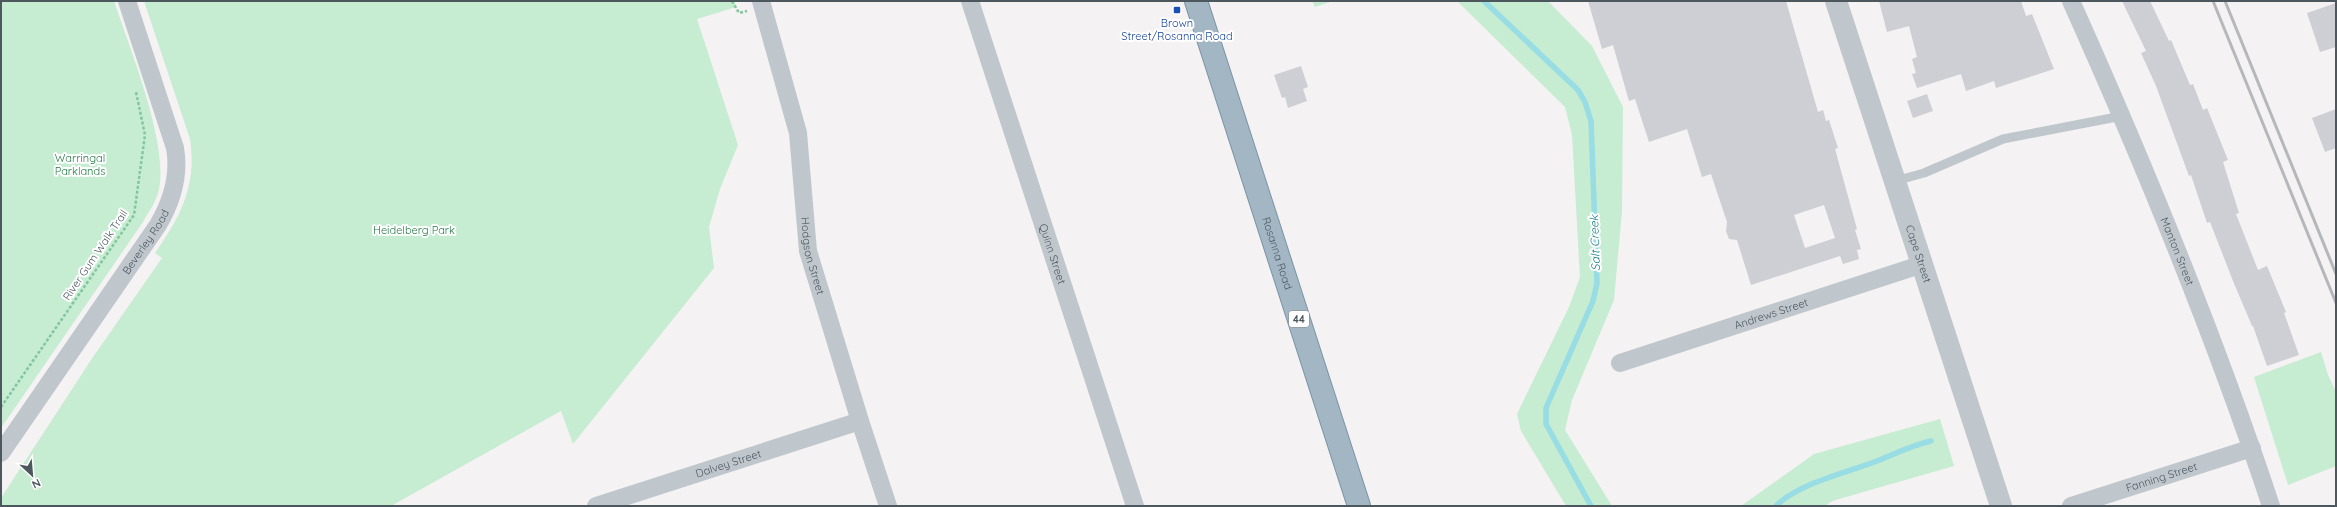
<svg xmlns="http://www.w3.org/2000/svg" width="2337" height="507" viewBox="0 0 2337 507" font-family="Quicksand,sans-serif">
	<rect width="100%" height="100%" fill="#f4f2f2"/>
	<!-- green -->
	<path fill="#c6ecd1" d="M1,1H114C129,47 171,148 158,193C155,203 148,213 143,222L1,428Z
		M144,1H734L736,7L697,19L738,145L720,189L709,227L714,268L573,444L561,411L391,506H1V498L93,357L162,258L155,253C181,216 197,185 190,139Z
		M1312,1H1333L1315,7Z
		M1457,1H1548L1592,46L1623,107L1622,211L1614,300L1572,400L1565,430L1612,506H1566L1521,431L1517,414L1569,307L1580,277L1572,135L1565,107Z
		M2321,352L2328,375L2336,392V466L2288,485L2254,377Z
		M1940,419L1954,466L1832,501L1825,506H1741L1814,454Z"/>
	<g fill="none" stroke-linecap="round" stroke-linejoin="round">
		<!-- stream -->
		<path stroke="#98dce4" stroke-width="5.5" d="M1484,1L1578,90L1585,102L1591,121L1597,283L1593,301L1546,408V424L1591,506
			M1776,506C1800,482 1851,472 1882,459C1899,452 1913,445 1931,441"/>
	</g>
	<!-- building -->
	<path fill="#cdcfd4" fill-rule="evenodd" d="M1588,1H1786L1818,112L1823,110L1826,121L1829,120L1838,148L1835,149L1857,229L1855,230L1861,249L1857,250L1859,259L1843,264L1840,256L1751,285L1737,240L1729,239L1726,231L1727,222L1711,174L1702,177L1687,129L1649,142L1635,99L1629,101L1613,45L1602,49ZM1824,205L1835,238L1805,248L1794,215Z
		M1879,1H2021L2026,16L2032,14L2054,69L1996,88L1994,81L1966,91L1961,74L1917,88L1912,74L1916,73L1912,59L1917,57L1909,26L1887,32Z
		M2122,1H2150L2169,41L2171,40L2190,85L2193,84L2203,110L2207,108L2228,160L2223,162L2239,213L2236,214L2258,270L2267,266L2286,312L2284,313L2299,355L2267,366L2253,326H2252L2233,281L2210,222L2207,223L2191,175L2189,176L2156,86L2141,53L2146,51Z
		M2336,3V47L2320,52L2307,13Z
		M1301,66L1308,87L1303,89L1307,101L1288,108L1285,97L1282,98L1274,75Z
		M1927,94L1933,111L1913,118L1907,101Z
		M2336,109V148L2325,152L2312,118Z"/>
	<g fill="none" stroke-linecap="round" stroke-linejoin="round">
		<defs>
			<g id="trunk">
				<path id="s9" d="M1196,1L1359,506"/>
			</g>
		</defs>
		<!-- trunk casing -->
		<use href="#trunk" stroke="#7b94a6" stroke-width="24"/>
		<!-- path -->
		<path stroke="#82c69d" stroke-width="2.5" stroke-dasharray="3 2" stroke-linecap="butt" d="M732,1L739,13L747,11
			M1,407L134,215L145,135L136,92"/>
		<!-- service -->
		<path stroke="#bfc7cd" stroke-width="9" d="M1895,181L1924,173L2003,139L2122,116"/>
		<!-- minor -->
		<g stroke="#bfc7cd" stroke-width="18">
			<path id="s1" d="M761,1L798,133L808,251L860,421L888,506"/>
			<path id="s2" d="M970,1L1135,506"/>
			<path id="s3" d="M2071,1C2145,166 2214,334 2271,506"/>
			<path id="s4" d="M1620,363L1923,264"/>
			<path id="s5" d="M1,453L158,225C172,201 180,176 175,148L127,1"/>
			<path id="s6" d="M596,506L860,421"/>
			<path id="s7" d="M2071,506L2252,448"/>
		</g>
		<!-- tertiary -->
		<path stroke="#bfc7cd" stroke-width="22" id="s8" d="M1836,1L2001,506"/>
		<!-- trunk -->
		<use href="#trunk" stroke="#a2b6c4" stroke-width="22"/>
		<!-- rail -->
		<path stroke="#b5b8bb" stroke-width="3" d="M2213,1L2336,303
			M2225,1L2336,274"/>
	</g>
	<!-- markers -->
	<rect fill="#1a4fb4" stroke="#fff" stroke-width="1.5" x="1173" y="6" width="8" height="8" rx="2"/>
	<g text-anchor="middle" stroke-width="4" stroke-linejoin="round" paint-order="stroke">
		<!-- shield labels -->
		<rect fill="#fff" stroke="#82898e" stroke-width="1" x="1289" y="311" width="20" height="16" rx="3"/>
		<g font-size="10" font-weight="bold" fill="#4c575e">
			<text x="1299" y="323">44</text>
		</g>
		<!-- transit labels -->
		<g font-size="11" fill="#164399" stroke="#fff">
			<text x="1177" y="27">Brown<tspan x="1177" dy="13">Street/Rosanna Road</tspan></text>
		</g>
		<!-- park labels -->
		<g font-size="11" fill="#227944" stroke="#fff">
			<text x="80" y="162">Warringal<tspan x="80" dy="13">Parklands</tspan></text>
			<text x="414" y="234">Heidelberg Park</text>
		</g>
		<!-- street labels -->
		<g font-size="11" fill="#4c575e" stroke="#fff">
			<text dy="4" stroke="none"><textPath href="#s5" startOffset="256">Beverley Road</textPath></text>
			<text dy="4" stroke="none"><textPath href="#s3" startOffset="272">Manton Street</textPath></text>
			<text dy="4" stroke="none"><textPath href="#s9" startOffset="265">Rosanna Road</textPath></text>
			<text dy="4" stroke="none"><textPath href="#s8" startOffset="266">Cape Street</textPath></text>
			<text dy="4" stroke="none"><textPath href="#s2" startOffset="266">Quinn Street</textPath></text>
			<text transform="translate(95 255) rotate(-56)" y="4">River Gum Walk Trail</text>
			<text dy="4" stroke="none"><textPath href="#s1" startOffset="261">Hodgson Street</textPath></text>
			<text dy="4" stroke="none"><textPath href="#s4" startOffset="159">Andrews Street</textPath></text>
			<text dy="4" stroke="none"><textPath href="#s6" startOffset="139">Dalvey Street</textPath></text>
			<text dy="4" stroke="none"><textPath href="#s7" startOffset="95">Fanning Street</textPath></text>
		</g>
		<!-- water labels -->
		<g font-size="12" font-style="italic" fill="#1a7f8b" stroke="#fff">
			<text transform="translate(1595 243) rotate(-92)" y="4">Salt Creek</text>
		</g>
	</g>
	<!-- border -->
	<rect width="2337" height="507" fill="none" stroke="#4c575e" stroke-width="4"/>
	<!-- north arrow -->
	<g transform="translate(32 475) rotate(154)" stroke="#ffffff" stroke-width="3" paint-order="stroke">
	<path d="M0-3L7 15L0 10L-7 15Z" fill="#4c575e"/>
	<text y="-6" font-size="11" font-weight="bold" text-anchor="middle" fill="#4c575e">N</text>
	</g>
</svg>
